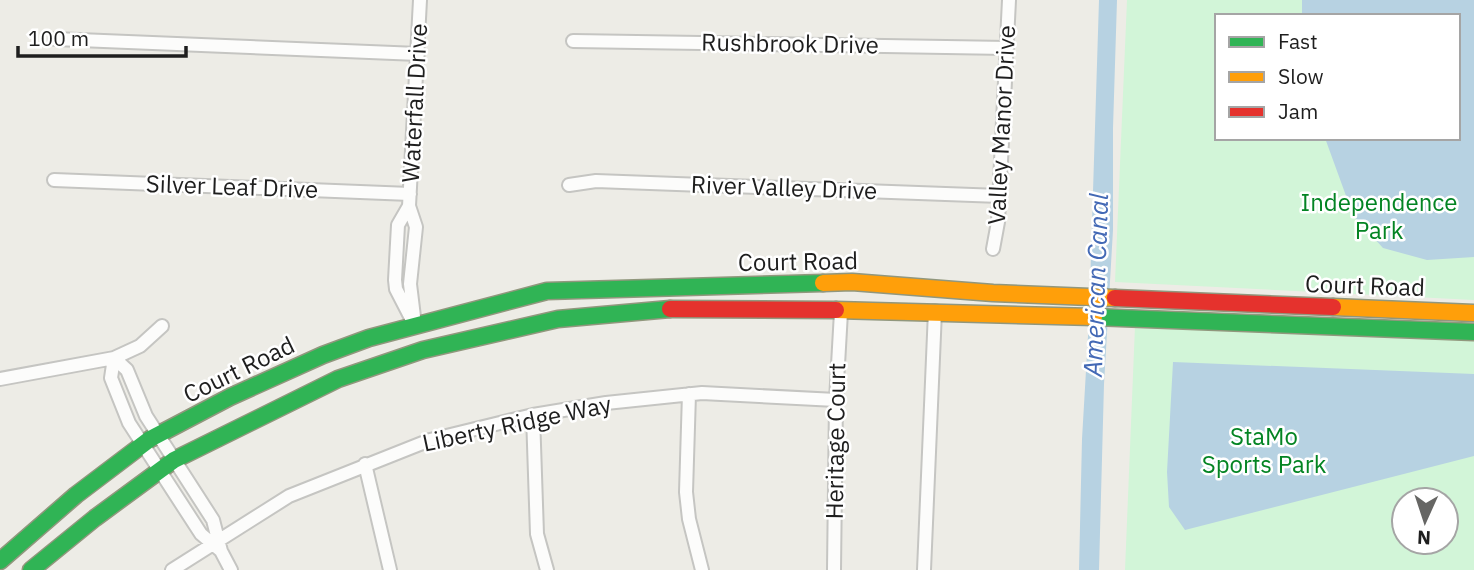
<svg xmlns="http://www.w3.org/2000/svg" width="1474" height="570" viewBox="0 0 1474 570" font-family="'IBM Plex Sans',sans-serif">
	<rect width="100%" height="100%" fill="#edece6"/>
	<!-- park -->
	<path fill="#d2f5d8" fill-rule="evenodd" d="M1127,0H1474V300L1115,282ZM1217,16H1458V138H1217Z
		M1135,326L1474,338V570H1125ZM1404,500H1446V542H1404Z"/>
	<!-- water -->
	<path fill="#b7d2e2" d="M1099,0H1117L1113,128V230L1104,384L1099,570H1079L1082,439L1089,319Z
		M1302,0H1474V257L1427,260L1383,248L1353,215L1325,138H1458V16H1302Z
		M1173,362L1474,374V456L1185,530L1169,507L1167,472Z"/>
	<g fill="none" stroke-linecap="round" stroke-linejoin="round">
		<defs>
			<path id="street" d="M55,39L418,54
				M573,41L1007,48
				M54,180L410,194
				M569,185L596,181L1000,196
				M409,206L398,225L395,280L396,289L411,318
				M993,249L998,222L1009,0
				M415,325L410,284L416,227L409,206L420,0
				M0,379L114,358L140,346L162,326
				M689,394L686,492L689,519L702,570
				M533,415L537,534L547,570
				M365,464L390,570
				M221,551L201,534L129,423L111,378L114,358L127,370L146,416L213,520L221,551L231,570
				M172,570L289,496L430,440L533,415L606,403L702,393L836,400
				M834,570L836,400L841,312
				M924,570L935,311"/>
			<path id="fast" d="M1094,317L1474,332
				M0,561L76,495L150,439L230,397L323,355L369,338L547,291L823,283
				M31,570L95,518L174,460L338,379L423,350L558,319L670,309"/>
			<path id="slow" d="M823,283L852,282L993,293L1115,298
				M1333,307L1474,313
				M836,310L1094,317"/>
			<path id="jam" d="M1115,298L1333,307
				M670,309L836,310"/>
		</defs>
		<!-- street casing -->
		<use href="#street" stroke="#c5c5c2" stroke-width="16"/>
		<!-- fast casing -->
		<use href="#fast" stroke="#91977d" stroke-width="19"/>
		<!-- slow casing -->
		<use href="#slow" stroke="#91977d" stroke-width="19"/>
		<!-- jam casing -->
		<use href="#jam" stroke="#91977d" stroke-width="19"/>
		<!-- street -->
		<use href="#street" stroke="#fcfcfb" stroke-width="12"/>
		<!-- fast -->
		<use href="#fast" stroke="#30b455" stroke-width="16"/>
		<!-- slow -->
		<use href="#slow" stroke="#ff9f0a" stroke-width="16"/>
		<!-- jam -->
		<use href="#jam" stroke="#e5322d" stroke-width="16"/>
	</g>
	<g text-anchor="middle" stroke-width="5" stroke-linejoin="round" paint-order="stroke">
		<!-- street labels -->
		<g font-size="24" fill="#1e1e1e" stroke="#fff">
			<text transform="translate(790 44) rotate(1)" y="8">Rushbrook Drive</text>
			<text transform="translate(415 103) rotate(-87)" y="8">Waterfall Drive</text>
			<text transform="translate(1002 125) rotate(-87)" y="8">Valley Manor Drive</text>
			<text transform="translate(232 187) rotate(2)" y="8">Silver Leaf Drive</text>
			<text transform="translate(784 188) rotate(2)" y="8">River Valley Drive</text>
			<text transform="translate(798 262) rotate(-1)" y="8">Court Road</text>
			<text transform="translate(1365 286) rotate(2)" y="8">Court Road</text>
			<text transform="translate(239 370) rotate(-26)" y="8">Court Road</text>
			<text transform="translate(517 424) rotate(-12)" y="8">Liberty Ridge Way</text>
			<text transform="translate(836 441) rotate(-89)" y="8">Heritage Court</text>
		</g>
		<!-- park labels -->
		<g font-size="24" fill="#038423" stroke="#fff">
			<text x="1379" y="211">Independence<tspan x="1379" dy="28">Park</tspan></text>
			<text x="1264" y="445">StaMo<tspan x="1264" dy="28">Sports Park</tspan></text>
		</g>
		<!-- water labels -->
		<g font-size="26" font-style="italic" fill="#4369b5" stroke="#fff">
			<text transform="translate(1096 285) rotate(-88)" y="9">American Canal</text>
		</g>
	</g>
	<!-- legend -->
	<rect x="1215" y="14" width="245" height="126" fill="#ffffff" stroke="#a5a5a5" stroke-width="2"/>
	<rect x="1229" y="37" width="35" height="10" fill="#30b455" stroke="#a5a5a5" stroke-width="2"/>
	<text x="1278" y="49" font-size="21" fill="#1e1e1e">Fast</text>
	<rect x="1229" y="72" width="35" height="10" fill="#ff9f0a" stroke="#a5a5a5" stroke-width="2"/>
	<text x="1278" y="84" font-size="21" fill="#1e1e1e">Slow</text>
	<rect x="1229" y="107" width="35" height="10" fill="#e5322d" stroke="#a5a5a5" stroke-width="2"/>
	<text x="1278" y="119" font-size="21" fill="#1e1e1e">Jam</text>
	<!-- north arrow -->
	<g transform="translate(1425 521) rotate(183)"><circle r="33" fill="#ffffff" stroke="#a5a5a5" stroke-width="2"/>
	<path d="M0-5L12 26L0 18L-12 26Z" fill="#666664"/>
	<text y="-10" font-size="19" font-weight="bold" text-anchor="middle" fill="#1e1e1e">N</text>
	</g>
	<!-- scale -->
	<path d="M18 46v10h168v-10" fill="none" stroke="#1e1e1e" stroke-width="3.5"/>
	<text x="28" y="46" font-size="21" fill="#1e1e1e" stroke="#ffffff" stroke-width="5" paint-order="stroke">100 m</text>
</svg>
